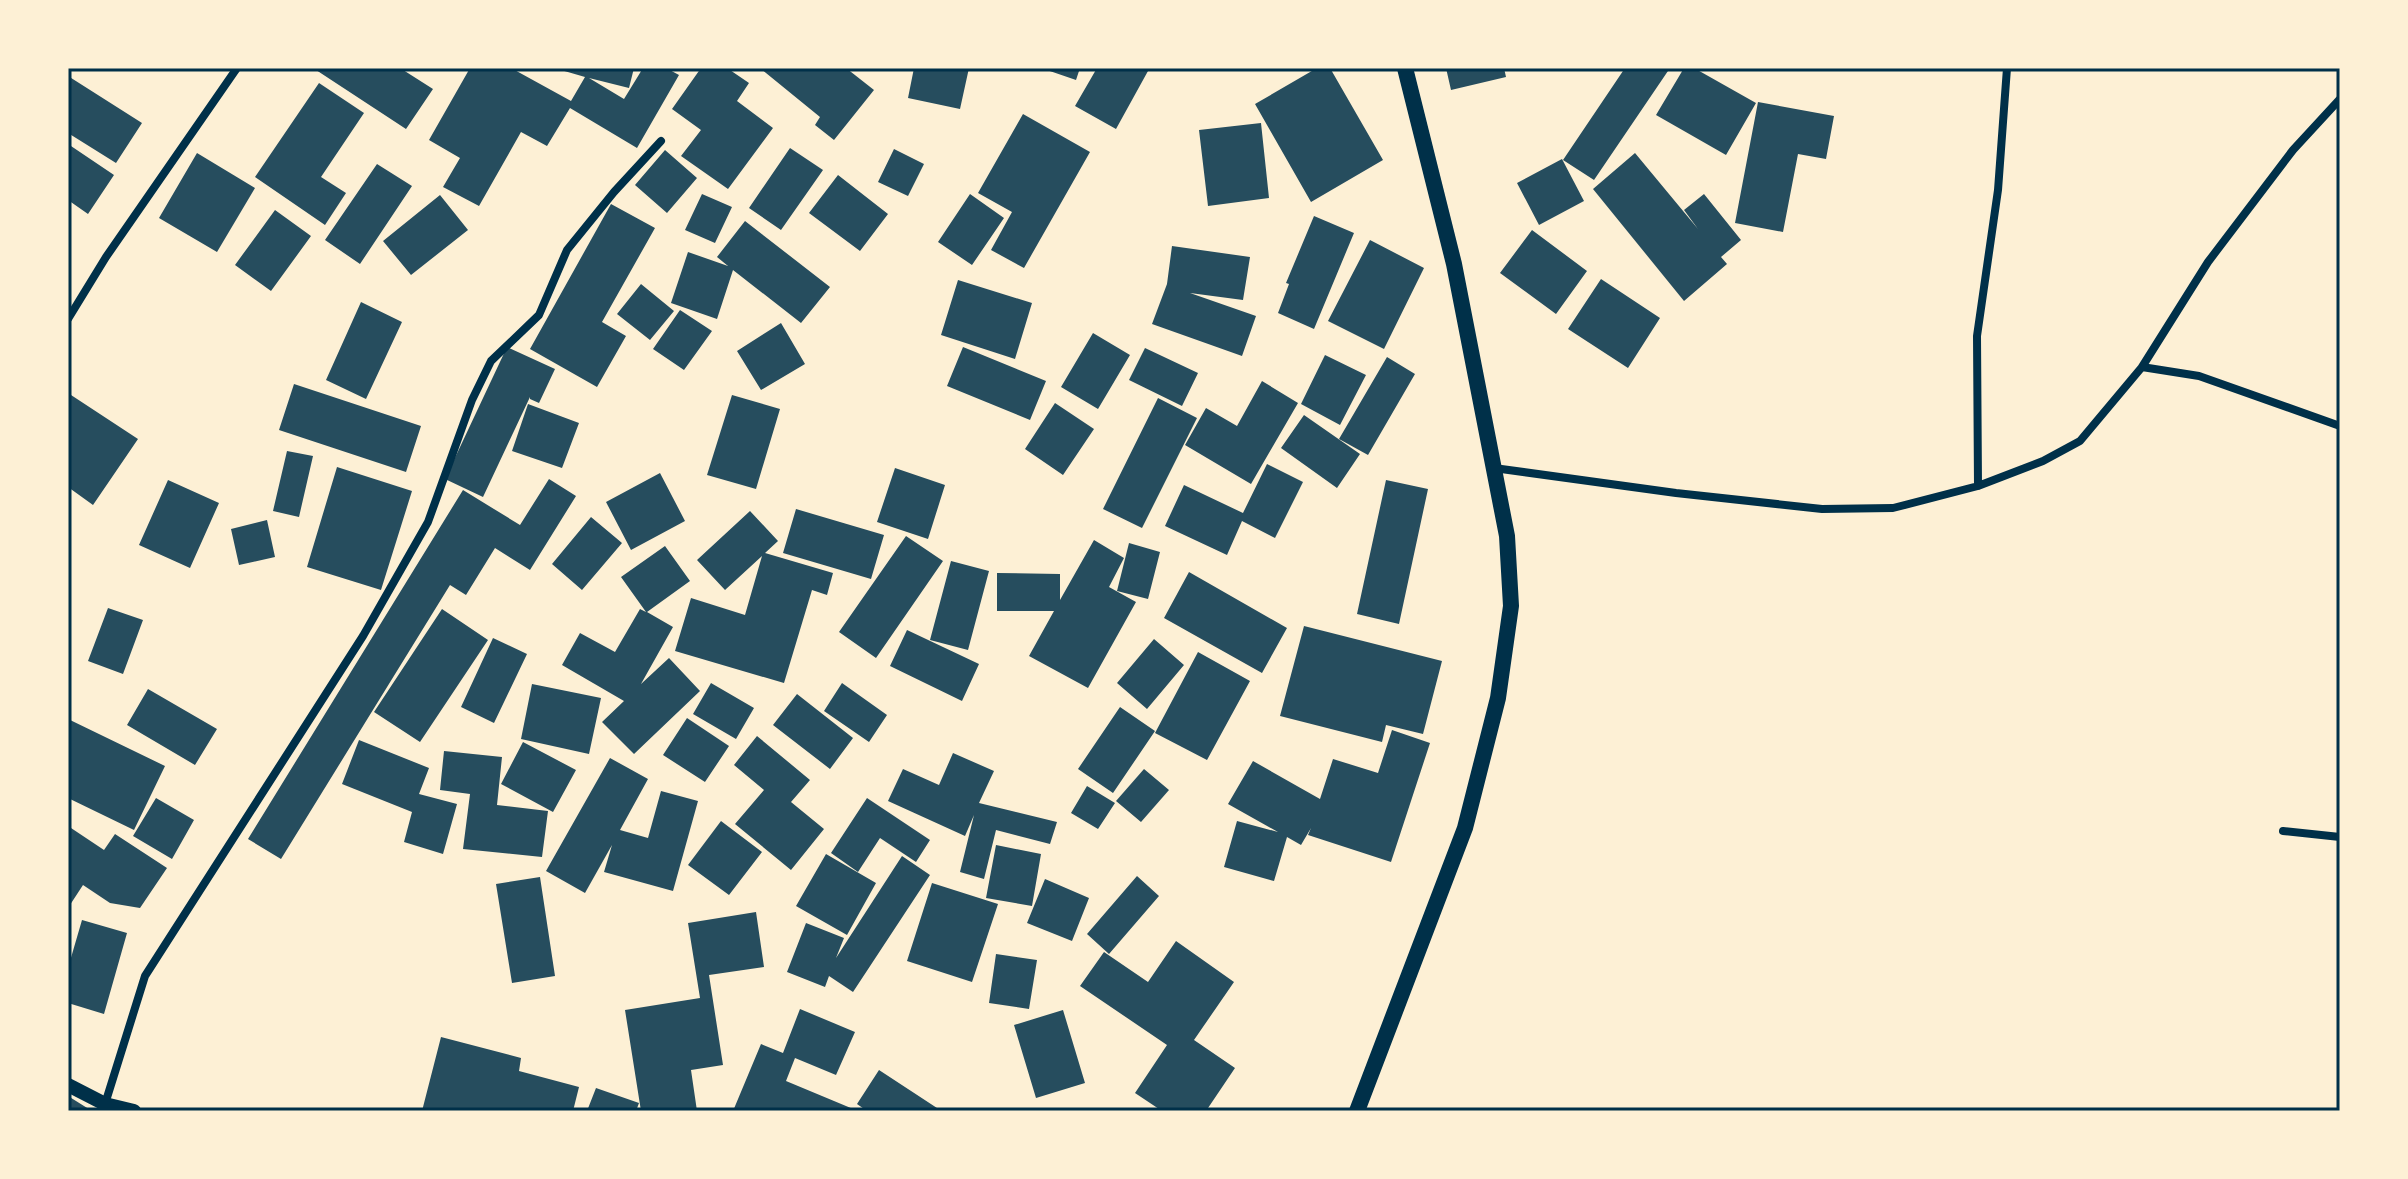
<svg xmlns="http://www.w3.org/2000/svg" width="2408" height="1179" viewBox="0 0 2408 1179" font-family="Helvetica,sans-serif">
	<rect width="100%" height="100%" fill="#fdf0d5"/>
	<!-- building -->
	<path fill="#264d5e" d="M313,68H400L433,89L406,129Z
		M470,68H511L571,101L585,77L554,68H634L629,88L589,78L624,99L643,68H666L679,75L637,148L570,108L547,146L521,132L479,206L443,187L460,158L429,140Z
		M701,68H727L749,83L737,101L773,128L728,189L681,156L701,130L672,109Z
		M760,68H846L874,90L834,140L815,125L820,117Z
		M914,68H969L960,109L908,98Z
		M1041,68H1080L1076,80Z
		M1097,68H1143L1148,71L1116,129L1075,106Z
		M1317,68H1330L1383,160L1311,202L1255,104Z
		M1446,68H1504L1506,77L1451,90Z
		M1625,68H1670L1594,180L1563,160Z
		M1684,68H1694L1756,103L1726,155L1656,115Z
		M68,76L142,123L116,163L68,133Z
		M319,83L364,113L321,177L346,193L325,225L255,177Z
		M1758,102L1834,116L1826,159L1798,154L1783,232L1735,223Z
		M1023,114L1090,152L1024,268L991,250L1012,212L978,193Z
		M1261,123L1269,198L1208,206L1199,130Z
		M68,144L114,175L88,214L68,200Z
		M790,148L823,170L781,230L749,208Z
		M894,149L924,164L908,196L878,182Z
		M665,150L697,178L667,213L635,185Z
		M197,153L255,188L217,252L159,218Z
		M1635,153L1698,229L1684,210L1704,194L1741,240L1721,257L1727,264L1684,301L1593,189Z
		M1562,159L1584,201L1539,225L1517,183Z
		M377,164L412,186L360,264L325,240Z
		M838,175L888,214L860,251L809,213Z
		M702,194L732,207L715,243L685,230Z
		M970,194L1004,218L972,265L938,242Z
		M440,195L468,230L411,275L383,241Z
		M611,204L655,228L602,322L626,336L597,387L530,349Z
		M275,210L311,236L271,291L235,265Z
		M1314,216L1354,233L1314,329L1278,313L1289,284L1286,283Z
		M745,221L830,287L801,323L733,270L717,319L671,303L688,252L728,266L717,257Z
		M1532,230L1587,271L1556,314L1500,273Z
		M1370,240L1424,268L1384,349L1328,321Z
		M1172,246L1250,257L1243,300L1190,293L1256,316L1242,356L1152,324L1167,284Z
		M1601,279L1660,318L1628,368L1568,329Z
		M958,280L1032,303L1015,359L941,335Z
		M641,284L674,311L650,340L617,314Z
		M361,302L402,322L366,399L326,380Z
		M680,310L712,331L684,370L653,349Z
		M781,323L805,364L761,390L737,351Z
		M1093,333L1130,355L1098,409L1061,387Z
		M507,347L555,369L539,403L530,399V397L483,497L445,479Z
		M963,347L1046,381L1030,420L947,386Z
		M1145,348L1198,373L1182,406L1129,380Z
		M1325,355L1366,375L1340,425L1301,404Z
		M1387,357L1415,374L1368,455L1339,439Z
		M1262,381L1298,403L1251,484L1185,445L1206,408L1237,426Z
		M294,384L421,426L406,472L279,430Z
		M71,395L138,439L93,505L68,487V399Z
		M732,395L780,409L756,489L707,475Z
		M1158,398L1197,418L1142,528L1103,509Z
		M1055,403L1094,429L1063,475L1025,449Z
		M528,404L579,423L562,468L512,451Z
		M1304,415L1360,454L1337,488L1281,448Z
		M287,451L313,456L299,517L273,511Z
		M1267,464L1303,482L1275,538L1242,521L1227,555L1165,526L1184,485L1243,513Z
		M337,467L412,491L381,590L307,567Z
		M895,468L945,485L928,539L877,522Z
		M660,473L685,521L631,550L606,502Z
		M549,479L576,496L530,570L495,548L466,595L450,585L281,859L248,839L463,490L520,525Z
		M168,480L219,503L190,568L139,545Z
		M1386,480L1428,489L1399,624L1357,614Z
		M796,509L884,535L871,579L783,553Z
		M750,511L778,541L765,553L833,573L827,595L812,590L784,683L675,651L691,598L745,615L762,556L725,590L697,560Z
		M591,517L622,543L582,590L552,564Z
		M267,520L275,557L239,565L231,529Z
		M906,536L943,561L876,658L839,632Z
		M1094,540L1124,558L1109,587L1136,602L1088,688L1029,656L1054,611H997V573L1060,574V600Z
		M1129,543L1160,552L1148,599L1117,591Z
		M665,546L690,581L647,612L673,627L641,684L669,658L700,691L634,754L602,722L624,701L562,665L580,633L615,652L640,609L646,612L621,577Z
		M951,561L989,571L968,650L930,640Z
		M1189,572L1287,628L1262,673L1164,618Z
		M108,608L143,620L123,674L88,661Z
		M442,609L488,640L420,742L374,712Z
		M1304,626L1442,661L1423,734L1386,725L1382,742L1280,716Z
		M907,630L979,664L962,701L890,666Z
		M493,638L527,654L494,723L461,707Z
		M1154,639L1184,665L1147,709L1117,683Z
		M1198,652L1250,681L1207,760L1155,733Z
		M711,683L754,708L736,739L693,714Z
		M842,683L887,715L869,742L824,711Z
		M532,684L601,698L589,754L521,739Z
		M148,689L217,729L195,765L127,725Z
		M797,694L853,738L830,769L773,725Z
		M1120,707L1155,731L1113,793L1078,769Z
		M687,718L729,746L705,782L663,755Z
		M68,719L165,766L134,830L68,798Z
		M1392,730L1430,743L1391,862L1308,835L1311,828L1301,845L1287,837L1274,881L1224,867L1237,821L1278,832L1228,804L1253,761L1320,799L1333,759L1378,773Z
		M757,736L810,780L791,802L824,829L791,870L735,824L764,790L734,765Z
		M359,740L429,768L419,794L457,804L443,854L404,842L412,812L342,784Z
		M523,742L576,770L553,812L501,784Z
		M444,751L502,757L497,805L548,811L542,857L463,849L470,794L440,790Z
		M953,753L994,771L979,803L1057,822L1050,844L996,830L984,879L960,872L974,815L965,836L888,801L903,769L939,785Z
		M610,758L648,779L620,830L648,838L661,791L698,801L673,891L604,872L612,845L585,893L546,871Z
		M1144,769L1169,790L1141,822L1116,801Z
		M1087,786L1115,803L1098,829L1071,813Z
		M156,798L194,820L172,859L133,836Z
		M867,798L930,840L916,862L880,838L858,872L831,853Z
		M721,821L762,852L729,895L688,865Z
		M68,826L104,850L115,834L167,868L140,908L110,903L83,885L68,908Z
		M996,845L1041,854L1032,906L986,898Z
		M826,854L876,883L847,935L796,906Z
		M902,856L930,875L853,992L829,976L825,987L787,972L806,923L844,938L836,958Z
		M1137,876L1159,896L1109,954L1087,934Z
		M540,877L555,976L512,983L496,884Z
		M1045,879L1089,898L1072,941L1027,923Z
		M932,883L998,904L972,982L907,961Z
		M756,912L764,967L709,975L723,1065L691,1070L697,1111H641L625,1010L700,998L688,923Z
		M82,920L127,933L104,1014L68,1003V968Z
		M1176,941L1234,982L1194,1040L1235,1068L1206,1111H1162L1135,1093L1167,1045L1080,986L1104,952L1148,982Z
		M996,954L1037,960L1029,1009L989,1003Z
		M800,1009L855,1032L836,1075L795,1058L786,1081L858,1111H733L761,1044L783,1053Z
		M1063,1010L1085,1083L1036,1098L1014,1025Z
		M441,1037L521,1058L519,1071L579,1087L573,1111H422Z
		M879,1070L937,1108L935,1111H867L857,1104Z
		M596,1088L639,1103L636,1111H587Z
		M68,1096L92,1111H68Z"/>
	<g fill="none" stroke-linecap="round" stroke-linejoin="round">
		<!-- minor -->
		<path stroke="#003049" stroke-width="8" d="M68,319L106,257L237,68
			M2142,367L2199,376L2340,426
			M1494,468L1676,493L1822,509L1893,508L1978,486L2043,461L2080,441L2142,367L2208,262L2293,150L2340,99
			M1978,486L1977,336L1998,190L2007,68
			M2283,831L2340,837
			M105,1104L145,976L363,636L428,522L472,400L491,361L539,315L567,250L614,192L661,141"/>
		<!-- tertiary -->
		<path stroke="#003049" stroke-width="14" d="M68,1085L105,1104L134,1111"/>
		<!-- secondary -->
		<path stroke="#003049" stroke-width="16" d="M1357,1111L1465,828L1498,698L1511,606L1507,536L1454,264L1405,68"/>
	</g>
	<!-- border -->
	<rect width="2408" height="1179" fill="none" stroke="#fdf0d5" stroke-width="140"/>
	<rect x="70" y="70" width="2268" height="1039" fill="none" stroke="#003049" stroke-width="3"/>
</svg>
